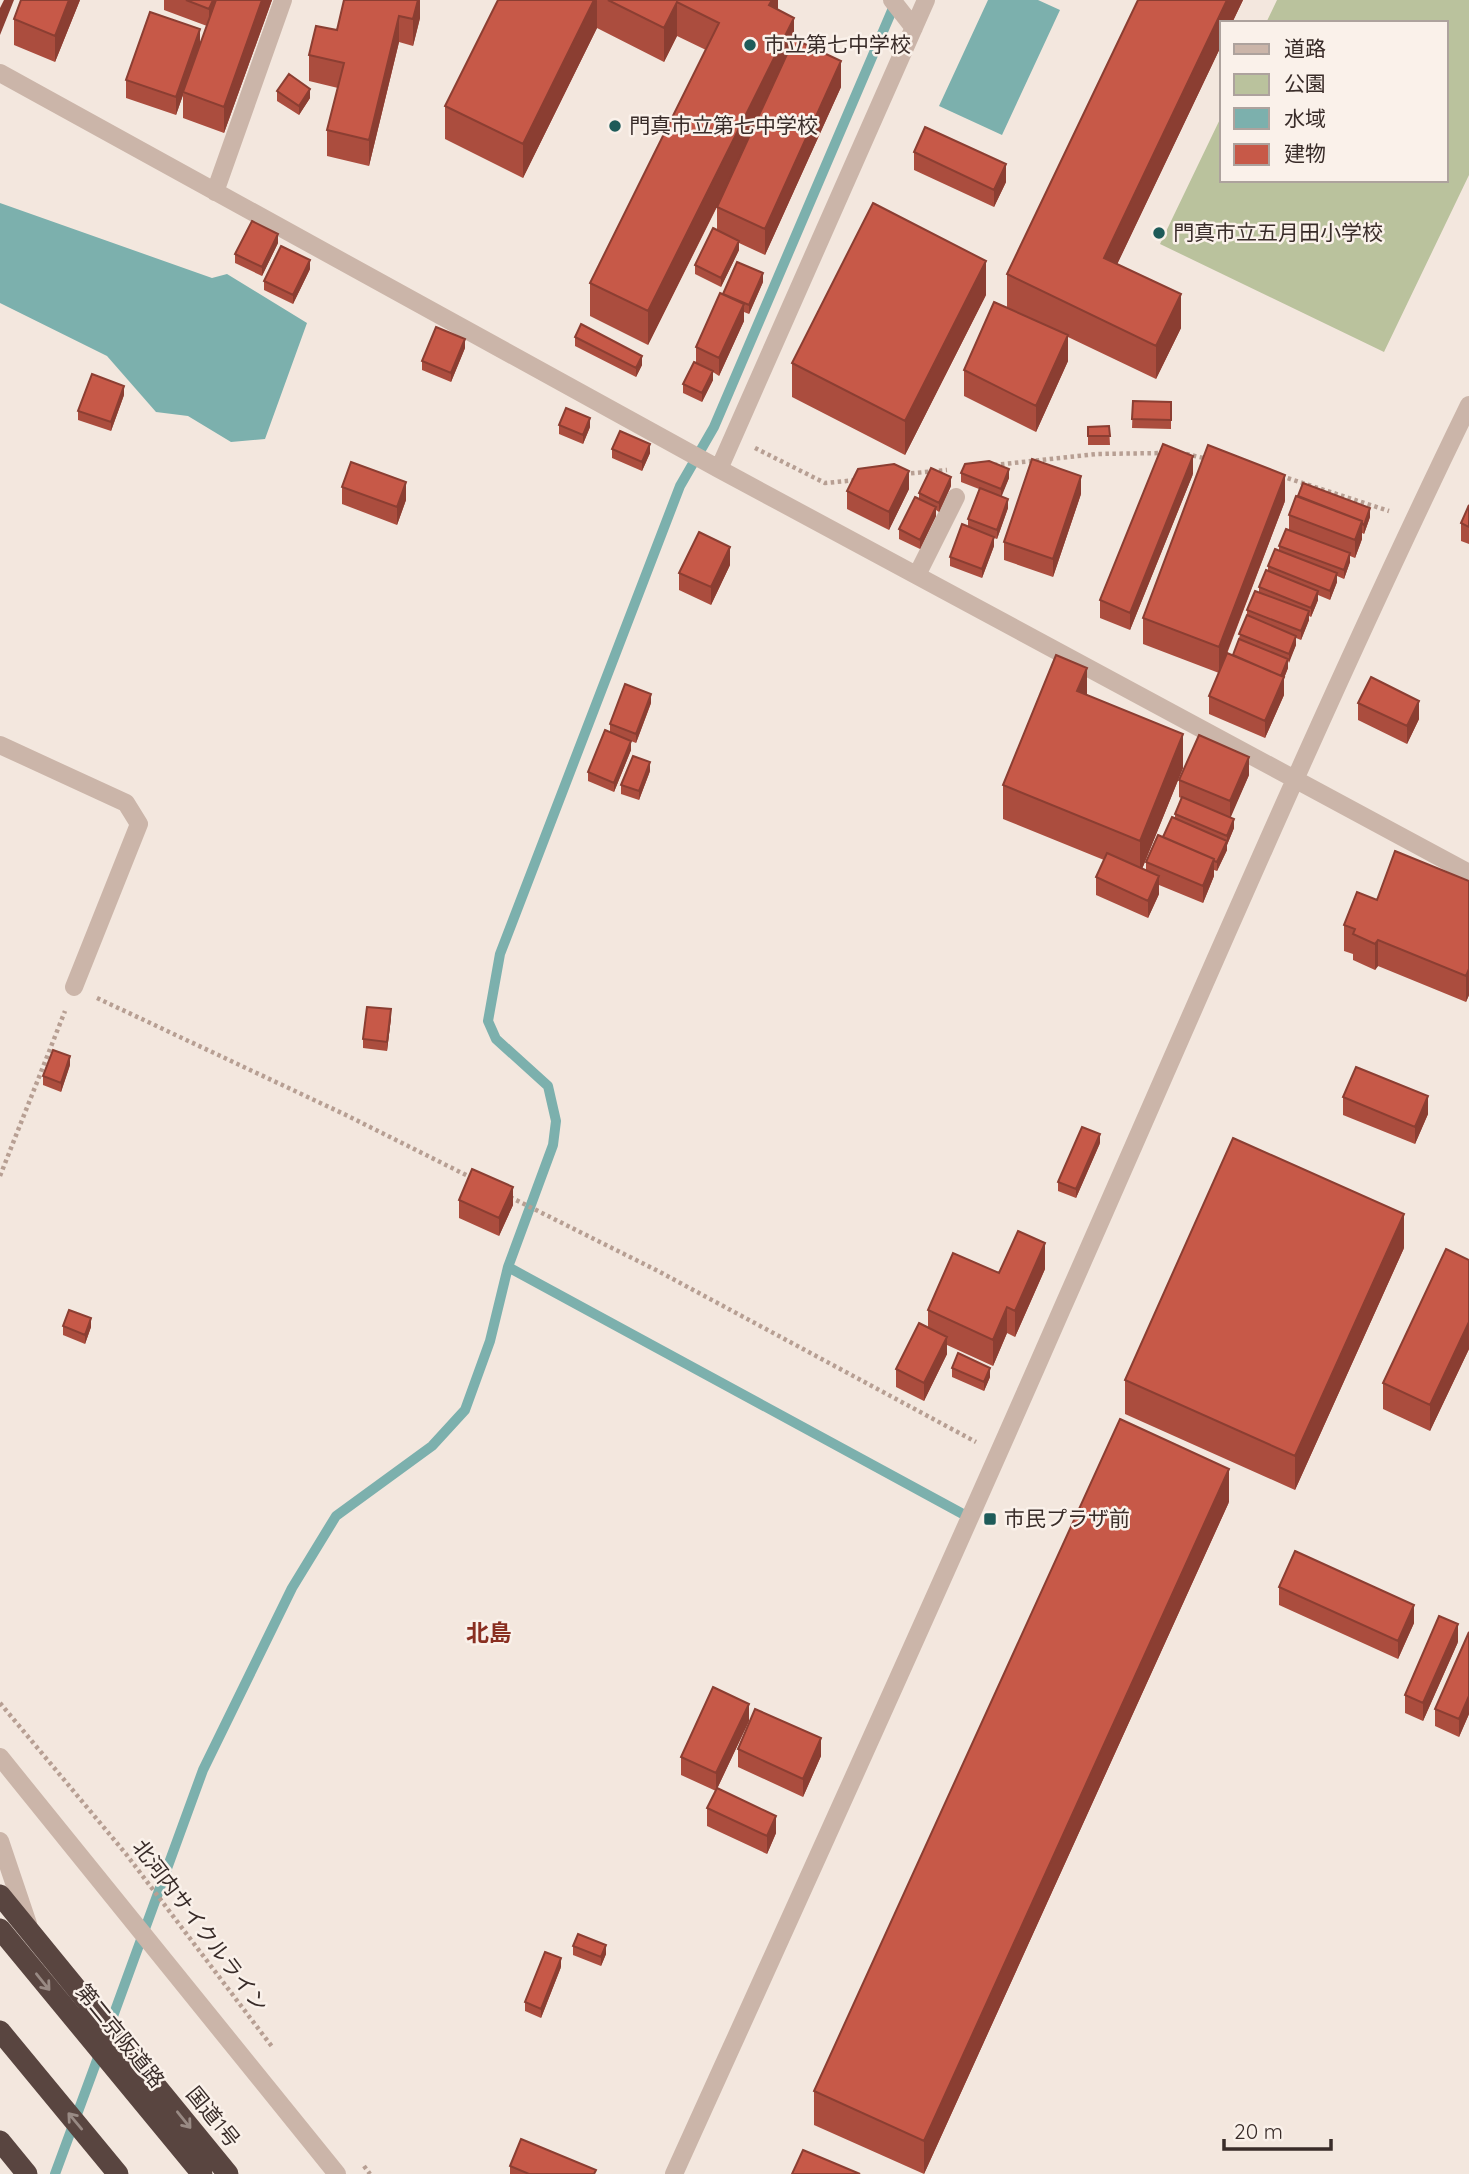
<svg xmlns="http://www.w3.org/2000/svg" width="1469" height="2174" viewBox="0 0 1469 2174" font-family="Quicksand,'Noto Sans JP',sans-serif">
	<rect width="100%" height="100%" fill="#f3e7de"/>
	<!-- green -->
	<path fill="#bac29d" d="M1277,0H1469V175L1384,352L1160,244L1222,115V180H1446V23H1266Z"/>
	<!-- water -->
	<path fill="#7cb0ad" d="M988,0H1038L1060,10L1002,135L939,106Z
		M0,203L212,278L227,274L307,323L265,439L231,442L188,416L156,412L107,356L0,303Z"/>
	<g fill="none" stroke-linecap="round" stroke-linejoin="round">
		<!-- stream -->
		<path stroke="#7cb0ad" stroke-width="10" d="M508,1267L961,1513
			M108,2030L203,1770L292,1588L336,1516L432,1446L465,1410L490,1341L508,1267L553,1145L556,1121L548,1086L496,1039L488,1021L500,954L680,486L714,427L896,1
			M55,2174L100,2052"/>
		<!-- path -->
		<path stroke="#b79f93" stroke-width="4.5" stroke-dasharray="3.5 3.5" stroke-linecap="butt" d="M755,448L825,483L857,480
			M1186,454L1208,459
			M994,465L1097,454L1163,453
			M904,474L947,470
			M1281,476L1389,511
			M97,998L346,1115L474,1179
			M0,1176L65,1011
			M510,1197L658,1271L976,1442
			M0,1703L126,1854L273,2048
			M364,2166L370,2174"/>
		<!-- minor -->
		<path stroke="#cbb5a9" stroke-width="18" d="M892,0L914,28
			M0,73L719,469L1469,873
			M215,192L283,0
			M719,469L926,0
			M917,575L956,497
			M0,745L126,803L139,824L74,987
			M0,1757L337,2174
			M0,1841L28,1924
			M674,2174C804,1887 935,1600 1061,1311C1195,1008 1324,703 1469,405"/>
		<!-- highway -->
		<path stroke="#594540" stroke-width="21" d="M0,1895L228,2174
			M0,1929L202,2174
			M0,2031L118,2174
			M0,2141L27,2174"/>
	</g>
	<!-- wall -->
	<path fill="#ab4d3e" d="M80,0L55,62L14,45V19Z
		M164,0H272L224,133L183,118V95L176,115L126,98V80L200,45L207,26L164,10Z
		M420,0V18L413,46L399,42L369,166L327,156V130L338,88L309,81V55L337,30Z
		M498,0H778V9L794,39L841,87L765,255L739,243V250L721,287L695,274V265L717,230V207L648,345L590,316V283L706,50L677,36L664,62L597,28L523,178L445,139V106Z
		M1138,0H1243L1232,23H1222V44L1117,264L1181,294V328L1156,379L1068,337V361L1036,432L964,396V370L994,302L1007,307V274Z
		M277,91L310,98L299,115L277,101Z
		M914,152L1006,182L994,207L914,170Z
		M278,243L262,276L235,263V254Z
		M310,269L293,304L264,290V281Z
		M763,282L749,314L744,312V321L719,376L713,372V380L702,402L683,393V384L696,363V347L723,294Z
		M986,295L905,455L792,397V363Z
		M575,337L642,365L636,377L575,346Z
		M465,348L451,382L422,370V361Z
		M124,395L111,431L78,420V411Z
		M1133,401L1171,402V429L1132,428Z
		M559,425L590,427L583,444L559,434Z
		M1109,426L1110,445H1088V427Z
		M612,449L650,453L642,471L612,458Z
		M961,473L1009,478L1001,496L1008,508L997,539L994,538V546L982,578L950,566V557L968,527V519L979,489L961,482Z
		M1193,474L1130,630L1100,618V600Z
		M951,486L939,512L936,510V516L920,549L899,539V529L919,499V493Z
		M342,487L406,500L397,525L342,504Z
		M909,489L889,530L847,509V491Z
		M1081,494L1053,577L1004,560V542Z
		M1285,501L1225,659L1233,655L1247,615V610L1259,593V587L1268,571V566L1279,551V546L1289,530V515L1370,517L1364,534L1362,533V539L1355,558L1350,556V562L1344,579L1337,576V582L1330,600L1318,595V600L1311,617L1309,616V620L1301,640L1296,638V645L1288,663V668L1284,678V695L1265,738L1209,714V696L1219,673L1143,644V618Z
		M1469,505V544L1461,541V523Z
		M730,565L711,605L679,590V573Z
		M1087,695L1183,768L1142,869L1146,871V862L1175,819V814L1181,798L1179,797V780L1249,775L1230,817L1234,828L1227,845V850L1217,871L1214,870V876L1203,903L1159,885V894L1148,918L1096,895V877L1104,860L1003,819V785Z
		M651,703L636,743L631,741V750L614,792L588,781V772L610,732V724Z
		M1358,703L1419,719L1407,744L1358,720Z
		M650,771L639,800L621,794V785Z
		M1469,881V995L1466,1002L1378,966L1375,970L1353,960V954L1344,951V925Z
		M391,1018L387,1051L363,1048V1039Z
		M70,1065L61,1092L43,1085V1076Z
		M1343,1097L1428,1114L1415,1144L1343,1115Z
		M1100,1143L1076,1198L1058,1191V1182Z
		M459,1200L513,1205L499,1236L459,1218Z
		M1404,1248L1295,1490L1125,1414V1380Z
		M1469,1260V1349L1430,1431L1383,1409V1383Z
		M1045,1269L1015,1337L1007,1333L993,1366L947,1345V1354L924,1401L896,1387V1369L928,1328V1310L999,1273Z
		M63,1326L91,1327L85,1344L63,1335Z
		M952,1368L990,1377L984,1391L952,1377Z
		M1229,1502L924,2174L814,2125V2091Z
		M1279,1587L1414,1623L1398,1659L1279,1605Z
		M1469,1632V1714L1459,1737L1435,1726V1709Z
		M1458,1642L1423,1721L1405,1713V1695Z
		M749,1721L716,1791L681,1775V1757Z
		M738,1749L821,1756L803,1797L738,1767Z
		M707,1808L776,1833L767,1854L707,1826Z
		M573,1946L606,1954L601,1966L573,1955Z
		M561,1967L541,2018L525,2011V2002Z
		M510,2166L596,2174H510Z"/>
	<!-- shaded-wall -->
	<path fill="#8b3e32" d="M4,0H14L0,35V8Z
		M69,0H80L55,62V36Z
		M213,0H219L209,27V9Z
		M262,0H272L224,133V107Z
		M418,0H420V18L413,46V19Z
		M594,0H597V28L523,178V144Z
		M772,0H778V21L769,5Z
		M1227,0H1243L1232,23H1222V44L1104,292V258Z
		M677,2V36L664,62V28Z
		M399,16V42L369,166V140Z
		M794,18V51L648,345V311Z
		M200,29V47L183,92V95L176,115V97Z
		M841,61V87L765,255V229Z
		M310,89V98L299,115V106Z
		M1006,164V182L994,207V190Z
		M278,234V243L262,276V267Z
		M739,241V250L721,287V278Z
		M310,260V269L293,304V295Z
		M986,261V295L905,455V421Z
		M763,273V282L749,314V305Z
		M1181,294V328L1156,379V346Z
		M744,304V321L719,376V358Z
		M1068,335V361L1036,432V406Z
		M465,339V348L451,382V373Z
		M642,356V365L636,377V368Z
		M713,371V380L702,402V393Z
		M124,386V395L111,431V422Z
		M590,418V427L583,444V435Z
		M650,444V453L642,471V462Z
		M1193,456V474L1130,630V613Z
		M1009,469V478L1001,498V489Z
		M909,471V489L889,530V512Z
		M1285,475V501L1219,673V647Z
		M1081,476V494L1053,577V559Z
		M951,477V486L939,512V503Z
		M406,482V500L397,525V507Z
		M1008,499V508L997,539V530Z
		M936,507V516L920,549V540Z
		M1370,508V517L1364,534V525Z
		M1362,521V539L1355,558V540Z
		M994,537V546L982,578V569Z
		M730,547V565L711,605V587Z
		M1350,553V562L1344,579V570Z
		M1337,573V582L1330,600V591Z
		M1318,591V600L1311,617V608Z
		M1309,611V620L1301,640V631Z
		M1296,636V645L1289,663V654Z
		M1288,659V668L1284,678V695L1265,738V721Z
		M1087,668V702L1077,691Z
		M651,694V703L636,743V734Z
		M1419,701V719L1407,744V726Z
		M1183,734V768L1140,874V841Z
		M631,741V750L614,792V783Z
		M1249,757V775L1230,819V801Z
		M650,762V771L639,800V791Z
		M1234,819V828L1227,845V836Z
		M1227,841V850L1217,871V862Z
		M1214,859V876L1203,903V886Z
		M1159,876V894L1148,918V901Z
		M1378,940V966L1375,970V944Z
		M1469,969V995L1466,1002V976Z
		M391,1009V1018L387,1051V1042Z
		M70,1056V1065L61,1092V1083Z
		M1428,1096V1114L1415,1144V1127Z
		M1100,1134V1143L1076,1198V1189Z
		M513,1187V1205L499,1236V1218Z
		M1404,1214V1248L1295,1490V1456Z
		M1045,1243V1269L1015,1337V1311Z
		M1007,1307V1333L993,1366V1340Z
		M91,1318V1327L85,1344V1335Z
		M1469,1322V1349L1430,1431V1405Z
		M947,1337V1354L924,1401V1383Z
		M990,1368V1377L984,1391V1382Z
		M1229,1469V1502L924,2174V2141Z
		M1414,1605V1623L1398,1659V1641Z
		M1458,1624V1642L1423,1721V1703Z
		M1469,1696V1714L1459,1737V1719Z
		M749,1704V1721L716,1791V1773Z
		M821,1738V1756L803,1797V1779Z
		M776,1816V1833L767,1854V1836Z
		M606,1945V1954L601,1966V1957Z
		M561,1958V1967L541,2018V2009Z"/>
	<!-- building -->
	<path fill="#c75948" stroke="#8b3e32" stroke-width="2" d="M21,0H69L55,36L14,19Z
		M186,0H213L209,9Z
		M216,0H262L224,107L183,92Z
		M344,0H418L413,19L399,16L369,140L327,130L344,63L309,55L316,26L337,30Z
		M498,0H594L523,144L445,106Z
		M608,0H772L769,5L794,18L648,311L590,283L719,23L677,2L664,28Z
		M1138,0H1227L1104,258L1181,294L1156,346L1007,274Z
		M150,12L200,29L176,97L126,80Z
		M794,39L841,61L765,229L717,207Z
		M289,74L310,89L299,106L277,91Z
		M925,127L1006,164L994,190L914,152Z
		M873,203L986,261L905,421L792,363Z
		M252,221L278,234L262,267L235,254Z
		M713,228L739,241L721,278L695,265Z
		M281,246L310,260L293,295L264,281Z
		M737,262L763,273L749,305L723,294Z
		M720,293L744,304L719,358L696,347Z
		M994,302L1068,335L1036,406L964,370Z
		M581,324L642,356L636,368L575,337Z
		M436,327L465,339L451,373L422,361Z
		M694,362L713,371L702,393L683,384Z
		M92,374L124,386L111,422L78,411Z
		M1133,401L1171,402V420L1132,419Z
		M566,408L590,418L583,435L559,425Z
		M1109,426L1110,436H1088V427Z
		M620,431L650,444L642,462L612,449Z
		M1163,444L1193,456L1130,613L1100,600Z
		M1208,445L1285,475L1219,647L1143,618Z
		M1032,459L1081,476L1053,559L1004,542Z
		M989,461L1009,469L1001,489L961,473L965,464Z
		M351,462L406,482L397,507L342,487Z
		M894,464L909,471L889,512L847,491L858,469Z
		M931,468L951,477L939,503L919,493Z
		M1303,483L1370,508L1364,525L1362,524V521L1298,496Z
		M980,488L1008,499L997,530L968,519Z
		M1296,496L1362,521L1355,540L1289,515Z
		M915,497L936,507L920,540L899,529Z
		M1469,505V527L1461,523Z
		M962,524L994,537L982,569L950,557Z
		M1286,529L1350,553L1344,570L1279,546Z
		M699,532L730,547L711,587L679,573Z
		M1275,549L1337,573L1330,591L1268,566Z
		M1266,570L1318,591L1311,608L1259,587Z
		M1255,591L1309,611L1301,631L1247,610Z
		M1247,615L1296,636L1289,654L1239,634Z
		M1239,639L1288,659L1281,676L1233,655Z
		M1227,653L1284,677L1265,721L1209,696Z
		M1056,655L1087,668L1077,691L1183,734L1140,841L1003,785Z
		M1371,677L1419,701L1407,726L1358,703Z
		M625,684L651,694L636,734L610,724Z
		M605,730L631,741L614,783L588,772Z
		M1199,735L1249,757L1230,801L1179,780Z
		M633,756L650,762L639,791L621,785Z
		M1182,797L1234,819L1227,836L1175,814Z
		M1172,817L1227,841L1217,862L1214,861V859L1163,837Z
		M1158,835L1214,859L1203,886L1146,862Z
		M1395,851L1469,881V969L1466,976L1378,940L1375,944L1353,934L1355,929L1344,925L1357,892L1377,900Z
		M1107,853L1159,876L1148,901L1096,877Z
		M367,1007L391,1009L387,1042L363,1039Z
		M53,1050L70,1056L61,1083L43,1076Z
		M1356,1067L1428,1096L1415,1127L1343,1097Z
		M1082,1127L1100,1134L1076,1189L1058,1182Z
		M1233,1138L1404,1214L1295,1456L1125,1380Z
		M472,1169L513,1187L499,1218L459,1200Z
		M1018,1231L1045,1243L1015,1311L1007,1307L993,1340L928,1310L953,1253L999,1273Z
		M1446,1249L1469,1260V1322L1430,1405L1383,1383Z
		M69,1310L91,1318L85,1335L63,1326Z
		M919,1323L947,1337L924,1383L896,1369Z
		M958,1353L990,1368L984,1382L952,1368Z
		M1120,1419L1229,1469L924,2141L814,2091Z
		M1295,1551L1414,1605L1398,1641L1279,1587Z
		M1439,1616L1458,1624L1423,1703L1405,1695Z
		M1469,1632V1696L1459,1719L1435,1709Z
		M713,1687L749,1704L716,1773L681,1757Z
		M755,1709L821,1738L803,1779L738,1749Z
		M717,1788L776,1816L767,1836L707,1808Z
		M578,1934L606,1945L601,1957L573,1946Z
		M545,1952L561,1958L541,2009L525,2002Z
		M521,2139L596,2170L594,2174H529L510,2166Z
		M803,2150L860,2174H792Z"/>
	<!-- one-way arrows -->
	<defs><path id="oneway-shaft" d="M-6 0H5M1.5-3L5.5 0L1.5 3" fill="none" stroke-width="1.6" stroke-linecap="round" stroke-linejoin="round" transform="scale(1.75)"/></defs>
	<g stroke="#998a84">
		<use href="#oneway-shaft" transform="translate(43 1982) rotate(51)"/>
		<use href="#oneway-shaft" transform="translate(184 2120) rotate(51)"/>
		<use href="#oneway-shaft" transform="translate(75 2121) rotate(-130)"/>
	</g>
	<!-- markers -->
	<g fill="#1e5b59" stroke="#faf1ea" stroke-width="2.5">
		<circle cx="750" cy="45" r="7"/>
		<circle cx="615" cy="126" r="7"/>
		<circle cx="1159" cy="233" r="7"/>
		<rect x="983" y="1512" width="14" height="14" rx="3.5"/>
	</g>
	<g text-anchor="middle" stroke-width="5" stroke-linejoin="round" paint-order="stroke">
		<!-- poi labels -->
		<g font-size="21" fill="#392c29" stroke="#faf1ea" text-anchor="start">
			<text x="764" y="52">市立第七中学校</text>
			<text x="629" y="133">門真市立第七中学校</text>
			<text x="1173" y="240">門真市立五月田小学校</text>
			<text x="1004" y="1526">市民プラザ前</text>
		</g>
		<!-- street labels -->
		<g font-size="21" fill="#392c29" stroke="#faf1ea">
			<text transform="translate(200 1926) rotate(53)" y="7">北河内サイクルライン</text>
			<text transform="translate(120 2036) rotate(51)" y="7">第二京阪道路</text>
			<text transform="translate(213 2117) rotate(51)" y="7">国道1号</text>
		</g>
		<!-- neighbourhood labels -->
		<g font-size="23" font-weight="bold" fill="#892f21" stroke="#faf1ea">
			<text x="489" y="1641">北島</text>
		</g>
	</g>
	<!-- legend -->
	<rect x="1220" y="21" width="228" height="161" fill="#faf1ea" stroke="#ada29d" stroke-width="2"/>
	<rect x="1234" y="44" width="35" height="10" fill="#cbb5a9" stroke="#ada29d" stroke-width="2"/>
	<text x="1284" y="56" font-size="21" fill="#392c29">道路</text>
	<rect x="1234" y="74" width="35" height="21" fill="#bac29d" stroke="#ada29d" stroke-width="2"/>
	<text x="1284" y="91" font-size="21" fill="#392c29">公園</text>
	<rect x="1234" y="108" width="35" height="21" fill="#7cb0ad" stroke="#ada29d" stroke-width="2"/>
	<text x="1284" y="126" font-size="21" fill="#392c29">水域</text>
	<rect x="1234" y="144" width="35" height="21" fill="#c75948" stroke="#ada29d" stroke-width="2"/>
	<text x="1284" y="161" font-size="21" fill="#392c29">建物</text>
	<!-- scale -->
	<path d="M1224 2139v10h107v-10" fill="none" stroke="#392c29" stroke-width="3.5"/>
	<text x="1234" y="2139" font-size="21" fill="#392c29" stroke="#faf1ea" stroke-width="5" paint-order="stroke">20 m</text>
</svg>
